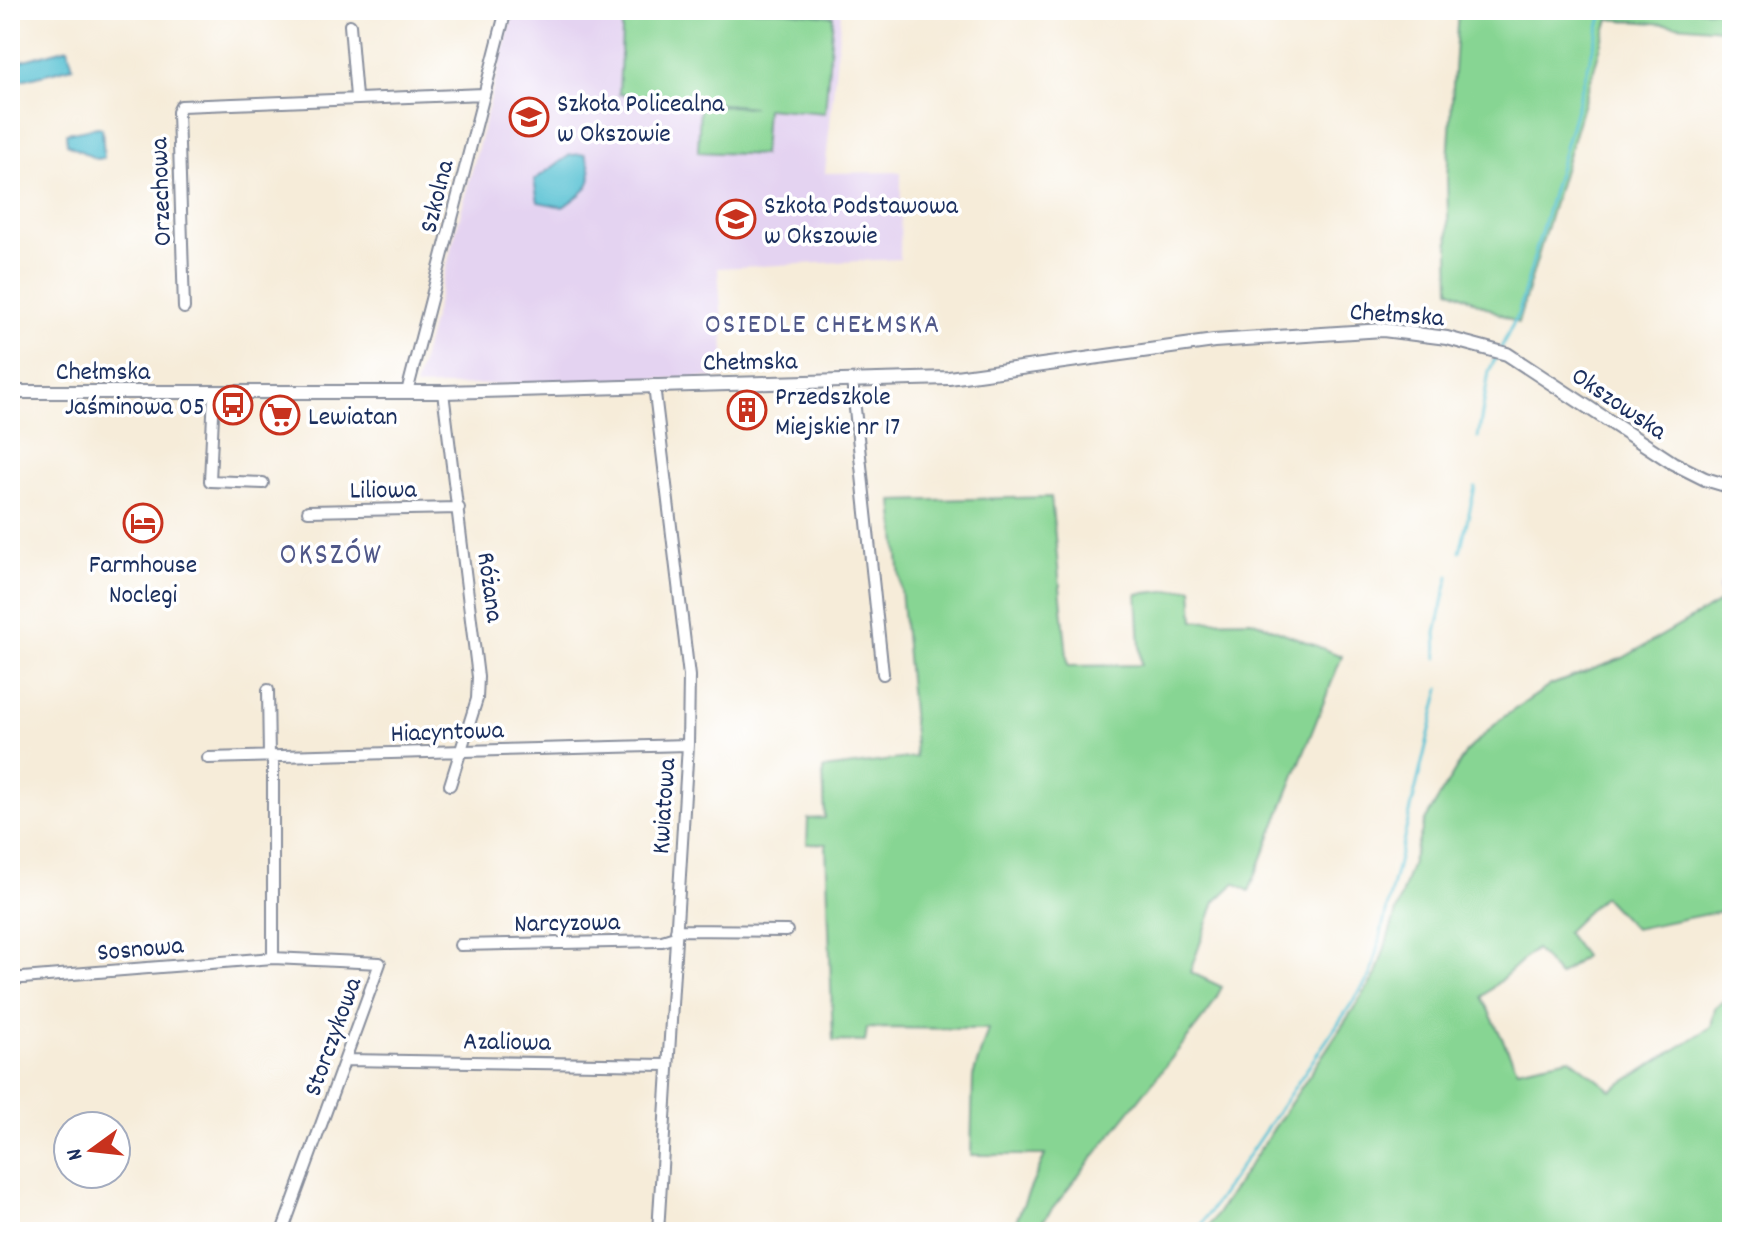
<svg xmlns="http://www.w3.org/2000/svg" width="1742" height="1242" viewBox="0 0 1742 1242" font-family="Dekko,sans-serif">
	<defs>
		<pattern id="industrial-furrows" width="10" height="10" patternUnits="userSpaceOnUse" patternTransform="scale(2)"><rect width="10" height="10" fill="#c6c0d9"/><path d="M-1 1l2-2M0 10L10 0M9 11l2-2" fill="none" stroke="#aaa5bd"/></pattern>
	</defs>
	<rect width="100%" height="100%" fill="#fff"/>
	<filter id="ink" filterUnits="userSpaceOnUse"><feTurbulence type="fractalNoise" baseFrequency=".0125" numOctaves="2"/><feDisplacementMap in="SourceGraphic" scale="16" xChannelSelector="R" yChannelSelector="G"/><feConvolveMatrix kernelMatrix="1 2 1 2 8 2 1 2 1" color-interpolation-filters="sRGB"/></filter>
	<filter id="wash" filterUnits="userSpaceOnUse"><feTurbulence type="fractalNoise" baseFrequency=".006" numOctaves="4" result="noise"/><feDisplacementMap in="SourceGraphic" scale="32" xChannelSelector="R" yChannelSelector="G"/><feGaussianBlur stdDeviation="1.8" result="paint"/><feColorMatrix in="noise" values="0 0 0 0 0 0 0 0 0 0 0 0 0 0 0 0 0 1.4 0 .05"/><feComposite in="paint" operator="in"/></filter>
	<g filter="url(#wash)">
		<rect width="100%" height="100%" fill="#f6ecd9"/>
		<!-- built -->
		<path fill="#e4d3f1" d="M514,10L841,13L825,173L901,172L900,259L718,268L726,377L415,387Z"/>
		<!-- industrial -->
		<path fill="url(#industrial-furrows)" d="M1732,582V717L1718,585Z"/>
		<!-- grass -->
		<path fill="#87d593" stroke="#518278" stroke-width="2" d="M623,10H776L833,16L825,113L766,108L763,155L698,152L700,105L754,107L619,94Z
			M1458,10H1732V30L1609,19L1518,323L1450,289L1447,177Z
			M1051,497L1068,666L1141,665L1137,594L1192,588L1194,621L1251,620L1342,656L1249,891L1235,883L1215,902L1190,972L1222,987L1209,1011L1034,1232H1011L1045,1155H971L973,1077L988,1029L867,1028L865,1042L833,1041L826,844H807L808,819L825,818L823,769L916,757L893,501Z
			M1720,602L1732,717V909L1634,929L1603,896L1566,932L1584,956L1559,976L1535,949L1482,997L1517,1069L1570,1058L1611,1090L1711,1027L1715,1008L1732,994V1232H1205L1376,975L1425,821L1466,752L1502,718L1551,685L1623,658Z"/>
		<!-- water -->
		<path fill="#57c1d3" stroke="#397898" stroke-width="2" d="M68,48L73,67L10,83V57L21,61Z
			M98,127L102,128L104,158L96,159L67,144L66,133Z
			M585,154C599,184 587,190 563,207L538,202L534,180L570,155Z"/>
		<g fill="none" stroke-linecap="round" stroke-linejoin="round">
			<!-- stream -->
			<path stroke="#57c1d3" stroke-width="3" d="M1500,350L1518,314L1604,10
				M1478,438L1489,371L1496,357
				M1460,552L1475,487
				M1437,658L1436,633L1449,576
				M1196,1232L1371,975L1440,688"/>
		</g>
	</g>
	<g filter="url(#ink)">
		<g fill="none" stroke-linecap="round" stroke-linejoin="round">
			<defs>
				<path id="minor" d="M350,25L356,97
					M184,308L178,112L181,106L484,94
					M852,380L883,674
					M654,385L689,676L688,745L658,1232
					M214,392L210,481L263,483
					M407,392L506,10
					M443,392L478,677L477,699L450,785
					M308,511L459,508
					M268,690L269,757
					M208,758L688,745
					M676,930L787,931
					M460,945L662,941L675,937
					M273,958V758
					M10,979L273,958L380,963L282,1232
					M346,1060L668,1065
					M851,1232L888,1231"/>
				<path id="major" d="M10,392H443L949,378L1214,341L1383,330L1447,338L1507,354L1673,463L1705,479L1732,487"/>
			</defs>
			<!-- minor casing -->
			<use href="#minor" stroke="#888e9c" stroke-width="14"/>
			<!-- major casing -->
			<use href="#major" stroke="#888e9c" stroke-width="16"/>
			<!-- minor -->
			<use href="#minor" stroke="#fff" stroke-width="10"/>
			<!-- major -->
			<use href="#major" stroke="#fff" stroke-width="12"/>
		</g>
	</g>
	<!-- icons -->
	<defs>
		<symbol id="university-ring" viewBox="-11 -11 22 22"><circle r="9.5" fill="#fff" stroke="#c8321e" stroke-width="1.5"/><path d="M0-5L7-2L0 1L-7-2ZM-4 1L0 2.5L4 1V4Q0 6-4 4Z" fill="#c8321e"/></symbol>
		<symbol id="school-ring" viewBox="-11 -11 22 22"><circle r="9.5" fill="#fff" stroke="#c8321e" stroke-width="1.5"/><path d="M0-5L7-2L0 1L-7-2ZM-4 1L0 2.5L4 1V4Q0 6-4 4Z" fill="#c8321e"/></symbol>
		<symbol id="bus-ring" viewBox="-11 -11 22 22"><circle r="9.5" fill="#fff" stroke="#c8321e" stroke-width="1.5"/><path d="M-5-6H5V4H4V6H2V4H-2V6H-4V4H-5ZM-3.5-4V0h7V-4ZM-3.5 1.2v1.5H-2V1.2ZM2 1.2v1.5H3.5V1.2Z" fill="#c8321e"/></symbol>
		<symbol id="building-ring" viewBox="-11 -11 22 22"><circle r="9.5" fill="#fff" stroke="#c8321e" stroke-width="1.5"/><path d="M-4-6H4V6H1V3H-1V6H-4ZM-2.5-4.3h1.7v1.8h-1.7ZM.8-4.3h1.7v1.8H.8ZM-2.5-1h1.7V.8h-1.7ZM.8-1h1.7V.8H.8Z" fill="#c8321e"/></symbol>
		<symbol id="supermarket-ring" viewBox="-11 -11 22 22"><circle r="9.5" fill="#fff" stroke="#c8321e" stroke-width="1.5"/><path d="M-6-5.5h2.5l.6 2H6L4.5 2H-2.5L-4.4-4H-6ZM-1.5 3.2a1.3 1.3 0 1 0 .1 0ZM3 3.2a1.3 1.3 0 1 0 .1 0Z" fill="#c8321e"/></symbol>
		<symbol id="hotel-ring" viewBox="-11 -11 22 22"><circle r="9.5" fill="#fff" stroke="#c8321e" stroke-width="1.5"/><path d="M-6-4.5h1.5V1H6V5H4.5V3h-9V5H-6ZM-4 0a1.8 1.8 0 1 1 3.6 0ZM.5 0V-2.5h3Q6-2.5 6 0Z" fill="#c8321e"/></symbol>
	</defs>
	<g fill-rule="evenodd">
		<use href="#university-ring" x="507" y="95" width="44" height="44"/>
		<use href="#school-ring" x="714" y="197" width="44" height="44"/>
		<use href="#bus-ring" x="211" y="383" width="44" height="44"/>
		<use href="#building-ring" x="725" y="388" width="44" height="44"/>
		<use href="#supermarket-ring" x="258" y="393" width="44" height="44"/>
		<use href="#hotel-ring" x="121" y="501" width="44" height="44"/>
	</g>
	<g text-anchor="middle" stroke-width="7" stroke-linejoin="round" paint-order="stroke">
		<!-- poi labels -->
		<g font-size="26" fill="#1b2f5e" stroke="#fff" text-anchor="start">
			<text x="557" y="111">Szkoła Policealna<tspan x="557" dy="30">w Okszowie</tspan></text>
			<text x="764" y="213">Szkoła Podstawowa<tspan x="764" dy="30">w Okszowie</tspan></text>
			<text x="775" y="404">Przedszkole<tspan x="775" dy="30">Miejskie nr 17</tspan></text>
			<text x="205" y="414" text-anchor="end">Jaśminowa 05</text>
			<text x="308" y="424">Lewiatan</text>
			<text x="143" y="572" text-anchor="middle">Farmhouse<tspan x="143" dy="30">Noclegi</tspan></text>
		</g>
		<!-- street labels -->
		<g font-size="26" fill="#1b2f5e" stroke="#fff">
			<text transform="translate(159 192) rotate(-92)" y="9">Orzechowa</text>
			<text transform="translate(435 196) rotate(-76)" y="9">Szkolna</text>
			<text transform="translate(1397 313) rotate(4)" y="9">Chełmska</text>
			<text transform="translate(750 360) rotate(-1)" y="9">Chełmska</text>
			<text x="103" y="379">Chełmska</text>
			<text transform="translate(1620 402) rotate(34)" y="9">Okszowska</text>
			<text transform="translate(383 488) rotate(-1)" y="9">Liliowa</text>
			<text transform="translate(492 587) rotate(82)" y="9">Różana</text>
			<text transform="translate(447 730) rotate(-2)" y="9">Hiacyntowa</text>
			<text transform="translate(662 806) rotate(-86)" y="9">Kwiatowa</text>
			<text transform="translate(567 921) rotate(-1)" y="9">Narcyzowa</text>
			<text transform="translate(140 947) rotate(-5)" y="9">Sosnowa</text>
			<text transform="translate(331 1036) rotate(-70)" y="9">Storczykowa</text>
			<text transform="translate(507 1040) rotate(1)" y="9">Azaliowa</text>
		</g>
		<!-- neighbourhood labels -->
		<g font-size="28" letter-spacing="2" fill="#505889" stroke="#fff">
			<text x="823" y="332">OSIEDLE CHEŁMSKA</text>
		</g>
		<!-- quarter labels -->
		<g font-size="30" letter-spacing="2" fill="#505889" stroke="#fff">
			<text x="331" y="563">OKSZÓW</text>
		</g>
	</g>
	<!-- margin -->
	<rect width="1742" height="1242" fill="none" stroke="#fff" stroke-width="40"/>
	<!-- north arrow -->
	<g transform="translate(92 1150) rotate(255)"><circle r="38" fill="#ffffff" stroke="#a4acbf" stroke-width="2"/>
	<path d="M0-6L14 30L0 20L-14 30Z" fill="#c8321e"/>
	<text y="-12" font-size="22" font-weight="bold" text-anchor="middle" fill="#1b2f5e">N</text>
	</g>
</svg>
